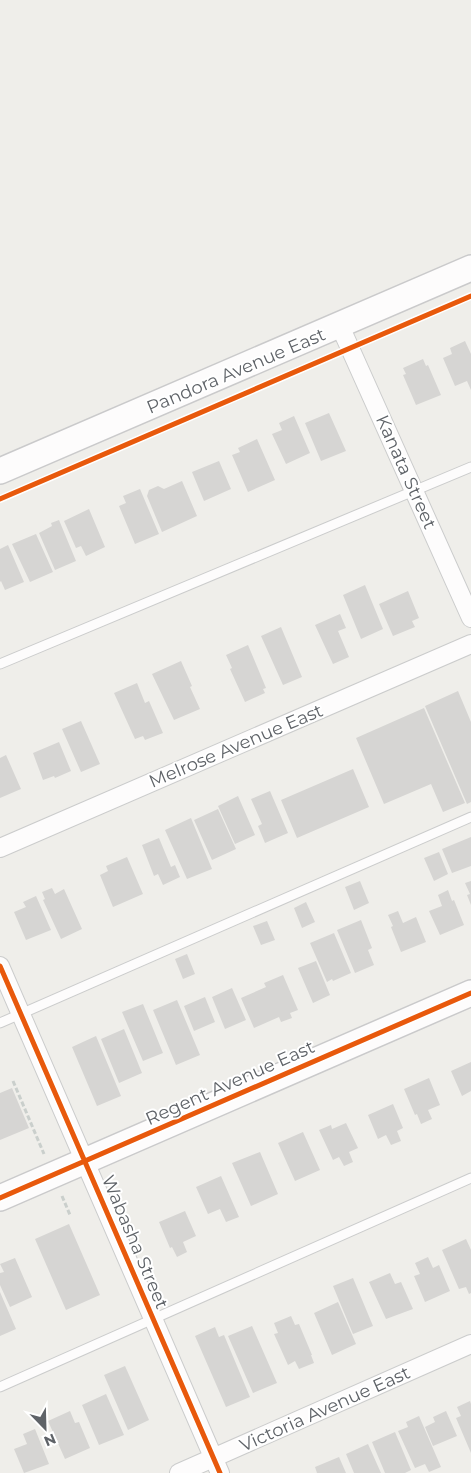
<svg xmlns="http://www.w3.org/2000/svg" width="471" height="1473" viewBox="0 0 471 1473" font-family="Montserrat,sans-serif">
	<rect width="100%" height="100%" fill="#efeeea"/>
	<!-- building -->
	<path fill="#d6d5d3" d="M465,341L471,354V390L467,381L455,386L443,358L452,354L450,348Z
		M423,359L426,366L428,365L441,395L416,405L403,375L406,374L403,368Z
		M329,413L346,451L321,461L305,423Z
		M294,416L310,453L286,464L272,434L282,430L279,423Z
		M257,439L275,480L248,492L232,455L240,452L238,448Z
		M219,461L231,489L204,501L192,472Z
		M182,481L197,516L162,532L147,496L149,490L158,486L164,489Z
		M140,489L159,534L135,544L119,506L126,503L123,496Z
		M89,509L105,547L86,556L81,546L76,548L64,521Z
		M59,520L76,561L55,570L39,533L52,526L51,523Z
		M36,534L53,572L30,582L12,544Z
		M8,545L24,582L5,590L1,581L0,582V549Z
		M365,585L383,629L361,639L343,595Z
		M408,591L419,618L412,621L415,627L393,636L379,604Z
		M340,614L346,628L338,631L349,657L333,664L315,625Z
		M281,627L302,677L283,685L261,636Z
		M248,645L266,688L263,689L265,693L245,702L230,669L232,668L226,655Z
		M181,661L192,686L190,687L200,709L174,720L152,674Z
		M137,683L145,703L149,701L163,733L145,740L143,736L135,739L114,693Z
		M458,691L471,722V802L467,804L425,706Z
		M424,708L465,803L443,812L431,784L384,804L356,738Z
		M81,721L100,764L81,772L62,729Z
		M59,742L71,771L55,778L54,776L43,780L33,753Z
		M6,755L21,789L0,798V758Z
		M353,769L369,807L297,838L281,800Z
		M270,791L288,833L265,843L258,826L262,824L251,799Z
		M238,796L255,835L235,844L218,806Z
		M218,809L236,849L212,860L194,820Z
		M191,818L212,869L187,879L165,830Z
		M471,837V866L452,873L442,849Z
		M159,838L171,867L175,865L180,877L163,885L158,874L154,876L142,845Z
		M439,852L448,874L434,881L424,858Z
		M127,857L143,894L113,907L100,875L108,871L106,866Z
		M360,881L369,903L354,910L345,887Z
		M471,881V905L467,895L470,894L465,883Z
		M52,888L55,894L64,889L82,929L61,939L43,900L45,899L42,892Z
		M448,890L452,901L454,900L464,925L440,935L429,911L442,906L438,895Z
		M36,896L51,930L26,940L14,912L26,907L23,902Z
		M306,902L315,922L302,928L294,908Z
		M398,911L403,923L416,917L426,942L401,952L391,927L393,926L388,915Z
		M361,920L372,948L368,950L374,965L355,973L337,930Z
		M267,921L275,940L261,945L253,926Z
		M334,933L351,973L333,981L332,979L327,982L310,943Z
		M187,954L195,974L183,979L175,959Z
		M316,961L330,995L313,1003L298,968Z
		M283,975L298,1010L290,1013L292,1018L281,1022L279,1017L254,1028L241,998L266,987L264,983Z
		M232,988L246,1020L225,1029L212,997Z
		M205,997L215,1022L194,1031L184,1006Z
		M177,1000L200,1055L176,1065L153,1010Z
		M143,1004L163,1053L143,1061L122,1012Z
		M124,1029L142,1073L119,1083L101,1039Z
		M96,1036L121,1096L97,1106L72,1047Z
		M471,1062V1091L462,1096L451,1071Z
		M429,1078L440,1105L428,1110L432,1119L421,1124L417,1114L415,1115L404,1089Z
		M12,1088L29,1128L0,1140V1093Z
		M393,1104L403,1128L397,1131L401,1141L391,1145L386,1135L378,1139L368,1115Z
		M346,1123L358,1148L349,1152L353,1162L344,1166L339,1157L333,1160L319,1130L331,1125L332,1129Z
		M303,1132L320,1170L295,1181L278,1143Z
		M260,1152L278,1194L251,1206L232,1163Z
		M221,1176L239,1217L226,1222L220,1209L208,1214L196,1187Z
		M185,1211L196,1236L183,1242L187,1252L177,1257L172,1247L170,1248L159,1222Z
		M69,1224L100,1295L66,1310L35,1239Z
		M466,1239L471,1250V1293L469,1294L466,1287L459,1289L442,1250Z
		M428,1257L433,1268L439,1265L450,1291L425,1302L414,1276L420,1274L415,1263Z
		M15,1258L32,1297L10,1307L0,1285V1273L4,1272L0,1264Z
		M390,1273L395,1284L401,1282L413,1309L386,1319L369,1282Z
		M353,1278L373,1326L353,1334L333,1286Z
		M0,1292L16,1329L0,1336Z
		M338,1302L356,1344L332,1355L314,1313Z
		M291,1316L295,1325L299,1324L312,1355H311L314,1363L299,1369L295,1361L288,1365L274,1334L278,1333L274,1323Z
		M252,1326L277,1383L253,1393L228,1336Z
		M215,1327L219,1337L224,1335L250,1397L226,1407L195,1336Z
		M125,1366L149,1420L128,1430L104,1375Z
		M106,1394L124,1435L99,1445L82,1405Z
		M470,1401L471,1404V1453L456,1418L461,1416L457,1407Z
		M70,1411L75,1423L79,1422L90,1448L65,1459L48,1421Z
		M446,1411L457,1436L433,1446L425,1427L435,1422L433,1417Z
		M419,1416L441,1467L429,1472L425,1464L415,1468L398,1431L408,1427L406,1422Z
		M35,1429L49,1464L24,1473L14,1449L27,1444L23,1434Z
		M395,1432L411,1470L405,1473H385L372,1442Z
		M368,1444L381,1473H354L346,1454Z
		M339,1457L346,1473H317L315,1467Z"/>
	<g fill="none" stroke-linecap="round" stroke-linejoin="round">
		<defs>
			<path id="lane" d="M0,664L471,467
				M0,1023L471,817
				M0,1387L471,1178"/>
			<path id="street" d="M340,326L471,618
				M0,848L471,644
				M0,966L220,1473
				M179,1473L471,1344"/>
			<path id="secondary" d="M0,471L471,268
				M0,1198L471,993"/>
		</defs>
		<!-- lane casing -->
		<use href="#lane" stroke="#cbcccc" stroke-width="11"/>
		<!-- street casing -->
		<use href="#street" stroke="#cbcccc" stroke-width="20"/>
		<!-- secondary casing -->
		<use href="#secondary" stroke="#cacacb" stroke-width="28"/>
		<!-- path -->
		<path stroke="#cacfcc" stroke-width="3" stroke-dasharray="5 2.5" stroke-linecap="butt" d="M13,1081L44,1154
			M62,1196L70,1215"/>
		<!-- lane -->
		<use href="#lane" stroke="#fdfcfc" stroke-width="9"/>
		<!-- street -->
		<use href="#street" stroke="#fdfcfc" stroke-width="18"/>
		<!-- secondary -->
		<use href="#secondary" stroke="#fdfcfc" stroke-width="25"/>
		<defs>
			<path id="cycleway" d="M0,499L471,296
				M0,966L220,1473
				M0,1198L471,993"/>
		</defs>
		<!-- cycleway casing -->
		<use href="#cycleway" stroke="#fff" stroke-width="8"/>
		<!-- cycleway -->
		<use href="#cycleway" stroke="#e8590c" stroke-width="5"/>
	</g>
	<g text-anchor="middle" stroke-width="4" stroke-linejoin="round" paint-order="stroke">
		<!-- street labels -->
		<g font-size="18" fill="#5f6368" stroke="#fff">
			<text transform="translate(236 371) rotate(-23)" y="6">Pandora Avenue East</text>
			<text transform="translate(406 472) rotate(66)" y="6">Kanata Street</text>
			<text transform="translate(236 746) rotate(-23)" y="6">Melrose Avenue East</text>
			<text transform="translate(230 1083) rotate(-24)" y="6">Regent Avenue East</text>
			<text transform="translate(135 1242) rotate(67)" y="6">Wabasha Street</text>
			<text transform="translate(325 1409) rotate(-24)" y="6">Victoria Avenue East</text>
		</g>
	</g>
	<!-- north arrow -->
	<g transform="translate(45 1428) rotate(157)" stroke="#ffffff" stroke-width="4" paint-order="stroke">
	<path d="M0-4L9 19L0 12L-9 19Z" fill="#5f6368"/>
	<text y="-8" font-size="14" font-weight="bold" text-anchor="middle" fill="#5f6368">N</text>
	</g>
</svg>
